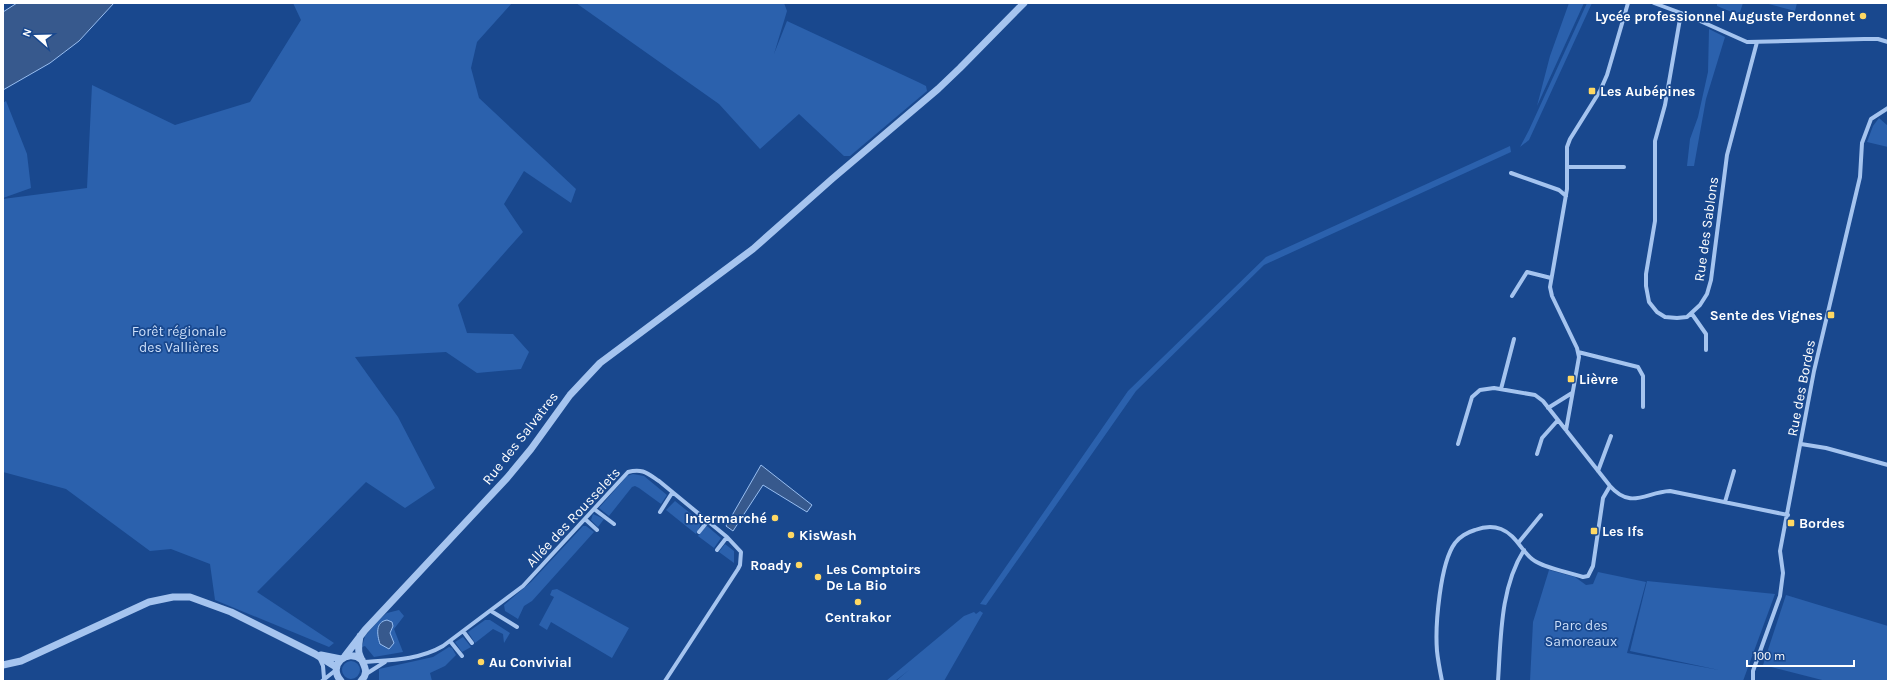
<svg xmlns="http://www.w3.org/2000/svg" width="1891" height="684" viewBox="0 0 1891 684" font-family="Karla,sans-serif">
	<rect width="100%" height="100%" fill="#19488e"/>
	<!-- green -->
	<path fill="#2b61ad" d="M293,3H512L477,42L471,68L479,98L576,189L571,203L524,171L504,204L523,232L458,305L467,333L513,334L529,352L521,369L477,373L446,352L355,357L398,417L435,488L405,508L366,482L257,592L334,643L329,647L215,600L210,564L171,549L150,551L66,489L3,472V199L87,188L92,85L175,125L250,102L301,20Z
		M576,3H784L787,11L774,54L787,21L918,82L926,86L927,91L850,156H844L799,114L760,149L719,104Z
		M1569,3H1584L1537,106L1550,56Z
		M1587,3H1592L1529,140L1520,147L1529,130Z
		M1717,3H1743L1739,15L1717,6Z
		M1765,3H1797L1795,11Z
		M1709,29L1725,37L1706,99L1694,166H1687L1690,139L1698,117L1708,72Z
		M6,101L27,154L31,188L3,198V103Z
		M1879,118L1888,126V147L1867,142L1873,126Z
		M1510,146L1511,152L1264,265L1136,391L986,605L980,604L1128,391L1266,257Z
		M633,474L644,476L667,495L661,504L639,488L635,486L632,487L609,516L599,508L627,476Z
		M675,501L700,521V526L696,534L666,510Z
		M593,514L604,519L598,527L591,520Z
		M583,526H586L594,532L532,601L524,606L518,619L505,611L504,605L531,582Z
		M707,526L721,538L714,548L698,536L705,527Z
		M725,544L734,551V563L719,552Z
		M1549,570L1575,577L1586,585L1593,584L1598,572L1646,582L1627,653L1719,670L1630,651L1647,581L1775,594L1743,681H1530L1533,622Z
		M557,589L629,628L612,658L551,622L547,630L539,625L554,597L550,595L552,590Z
		M1786,595L1888,626V681H1826L1763,665Z
		M399,610L404,616L394,629L403,652L374,657L365,646L362,647L365,636L380,619L387,613Z
		M980,611L983,613L944,681H896L909,670L895,681H886L964,616L974,612L976,614Z
		M485,620H490L510,633L504,643L503,634L493,629L475,643L468,632Z
		M463,637L471,647L462,652L455,642Z
		M449,647L452,648L456,655L445,666L430,673L432,681H379V669L433,657Z
		M342 670a9 9 0 1 1 18 0a9 9 0 1 1-18 0Z"/>
	<!-- water -->
	<path fill="#37598d" stroke="#98bef1" d="M17,3H114L79,41L50,63L3,90V12Z
		M761,465L812,505L807,512L763,485L733,531L726,526Z
		M387,620L392,622L393,626L390,633L394,643L389,649L380,644C377,635 375,622 387,620Z"/>
	<g fill="none" stroke-linecap="round" stroke-linejoin="round">
		<!-- minor -->
		<path stroke="#a5c4ef" stroke-width="4" d="M1654,3L1689,16L1747,42L1864,39H1878L1888,42
			M1681,13L1665,105L1655,141V221L1646,274V286L1649,302L1657,312L1665,317L1677,318L1687,317L1700,305L1707,294L1711,280L1727,155L1757,42
			M1567,167H1624
			M1511,173L1559,190L1566,196
			M1512,296L1527,272L1551,278
			M1692,314L1706,334V350
			M1578,352L1638,367L1643,376V407
			M1501,389L1514,339
			M1548,408L1572,393
			M1566,430L1579,357L1577,348L1552,296L1550,287L1567,189V147L1570,139L1600,91L1607,75L1628,3
			M1458,444L1472,397L1480,390L1494,388L1535,395L1543,401L1610,486C1631,510 1646,492 1670,491L1788,515
			M1801,444L1826,448L1888,465
			M1537,454L1542,438L1558,420
			M1598,471L1611,436
			M1725,502L1734,471
			M594,509L614,524
			M660,512L672,493
			M585,519L597,530
			M699,532L707,522
			M1519,542L1541,515
			M717,550L727,537
			M491,611L517,627
			M463,631L472,643
			M450,641L462,656
			M319,657L323,666L324,678
			M364,662C391,660 419,660 443,646L523,586L628,472C642,468 647,473 659,481L727,537L741,552L740,565L738,569L665,681
			M366,674L385,662
			M322,681L336,670
			M1442,681C1440,671 1438,661 1437,651C1435,626 1440,563 1455,543C1459,537 1468,532 1475,530C1483,527 1493,526 1501,529C1516,535 1520,549 1532,559C1543,568 1569,572 1583,577L1588,576L1593,566L1603,498L1610,486
			M1498,681C1501,638 1500,588 1524,550
			M1753,681V671L1780,596L1783,573L1780,551L1814,371L1860,177L1862,143L1871,119L1888,108"/>
		<!-- tertiary -->
		<path stroke="#a5c4ef" stroke-width="7" d="M360,636C359,642 358,647 359,653C362,664 371,671 361,681
			M321,655L341,659
			M345,656L365,630L507,478L531,449L570,395L600,363L753,249L832,179L938,89L960,68L1024,3
			M3,665L21,661L149,602L173,597H190L231,612L315,654L336,667
			M341,681C327,666 347,647 362,660"/>
	</g>
	<!-- markers -->
	<g fill="#ffd863" stroke="#19488e" stroke-width="1.5">
		<circle cx="1863" cy="16" r="4"/>
		<rect x="1588" y="87" width="8" height="8" rx="2"/>
		<rect x="1827" y="311" width="8" height="8" rx="2"/>
		<rect x="1567" y="375" width="8" height="8" rx="2"/>
		<circle cx="775" cy="518" r="4"/>
		<rect x="1787" y="519" width="8" height="8" rx="2"/>
		<rect x="1590" y="527" width="8" height="8" rx="2"/>
		<circle cx="791" cy="535" r="4"/>
		<circle cx="799" cy="565" r="4"/>
		<circle cx="818" cy="577" r="4"/>
		<circle cx="858" cy="602" r="4"/>
		<circle cx="481" cy="662" r="4"/>
	</g>
	<g text-anchor="middle" stroke-width="3.5" stroke-linejoin="round" paint-order="stroke">
		<!-- poi labels -->
		<g font-size="14" font-weight="bold" fill="#fff" stroke="#19488e" text-anchor="start">
			<text x="1855" y="21" text-anchor="end">Lycée professionnel Auguste Perdonnet</text>
			<text x="1600" y="96">Les Aubépines</text>
			<text x="1823" y="320" text-anchor="end">Sente des Vignes</text>
			<text x="1579" y="384">Lièvre</text>
			<text x="767" y="523" text-anchor="end">Intermarché</text>
			<text x="1799" y="528">Bordes</text>
			<text x="1602" y="536">Les Ifs</text>
			<text x="799" y="540">KisWash</text>
			<text x="791" y="570" text-anchor="end">Roady</text>
			<text x="826" y="574">Les Comptoirs<tspan x="826" dy="16">De La Bio</tspan></text>
			<text x="858" y="622" text-anchor="middle">Centrakor</text>
			<text x="489" y="667">Au Convivial</text>
		</g>
		<!-- street labels -->
		<g font-size="14" fill="#fff" stroke="#19488e">
			<text transform="translate(1706 229) rotate(-82)" y="5">Rue des Sablons</text>
			<text transform="translate(1801 388) rotate(-79)" y="5">Rue des Bordes</text>
			<text transform="translate(520 438) rotate(-52)" y="5">Rue des Salvatres</text>
			<text transform="translate(573 517) rotate(-47)" y="5">Allée des Rousselets</text>
		</g>
		<!-- park labels -->
		<g font-size="14" fill="#ccdffa" stroke="#19488e">
			<text x="179" y="336">Forêt régionale<tspan x="179" dy="16">des Vallières</tspan></text>
			<text x="1581" y="630">Parc des<tspan x="1581" dy="16">Samoreaux</tspan></text>
		</g>
	</g>
	<!-- border -->
	<rect width="1891" height="684" fill="none" stroke="#ffffff" stroke-width="8"/>
	<!-- north arrow -->
	<g transform="translate(36 36) rotate(290)" stroke="#19488e" stroke-width="3" paint-order="stroke">
	<path d="M0-3L7 15L0 10L-7 15Z" fill="#ffffff"/>
	<text y="-6" font-size="11" font-weight="bold" text-anchor="middle" fill="#ffffff">N</text>
	</g>
	<!-- scale -->
	<path d="M1747 660v6h107v-6" fill="none" stroke="#ffffff" stroke-width="2"/>
	<text x="1753" y="660" font-size="12" fill="#ffffff" stroke="#19488e" stroke-width="3" paint-order="stroke">100 m</text>
</svg>
